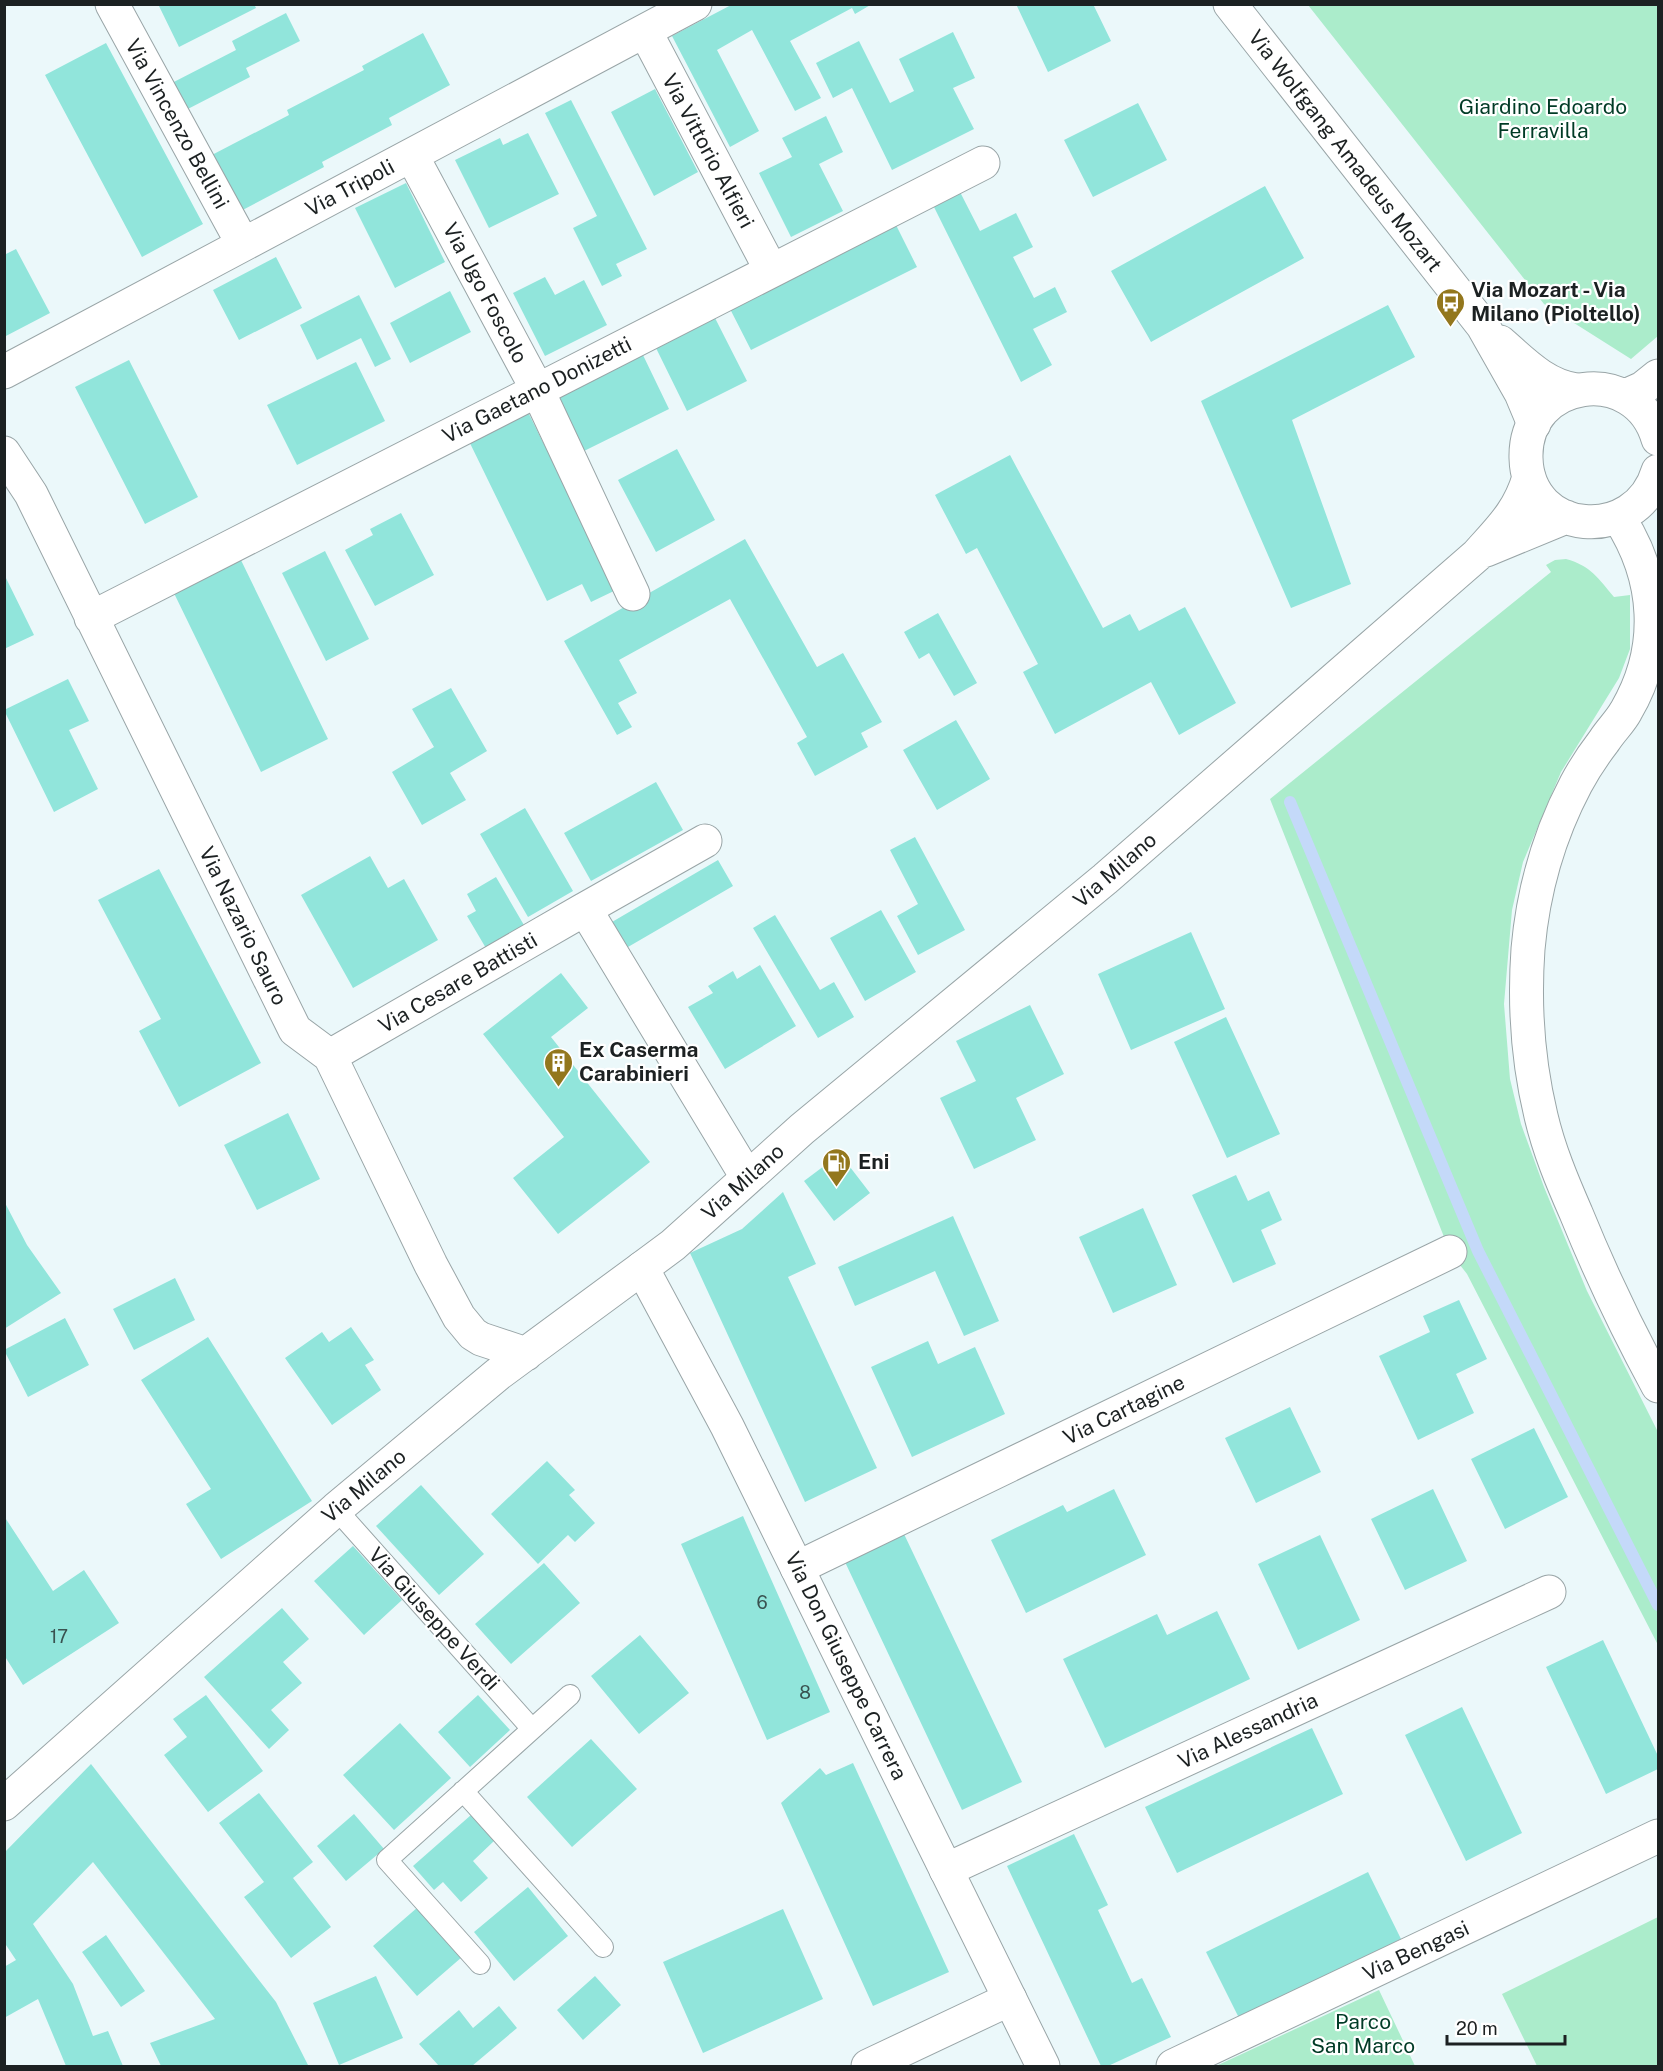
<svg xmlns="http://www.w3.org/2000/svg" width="1663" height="2071" viewBox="0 0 1663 2071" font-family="'Public Sans',sans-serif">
	<rect width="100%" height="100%" fill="#ebf8fa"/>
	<!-- green -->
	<path fill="#abeccb" d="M1308,5H1658V336L1631,359L1544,304Z
		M1566,559C1591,566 1598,578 1614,597L1630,595V649L1619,678L1561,772L1523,862L1512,910L1504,1004L1510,1079L1521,1124L1544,1187L1587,1291L1658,1432V1645L1467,1274L1450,1252L1270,799L1551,572L1546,565L1555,560Z
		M1658,1917V2066H1537L1502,1994Z
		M1379,1990L1415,2066H1216Z"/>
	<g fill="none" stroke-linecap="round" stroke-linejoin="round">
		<!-- stream -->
		<path stroke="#c4d9f9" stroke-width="12" d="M1290,802L1478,1251L1658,1605"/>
	</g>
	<!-- building -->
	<path fill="#91e5db" d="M158,4H254L256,8L179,47Z
		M733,4H872L855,14L852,8L790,41L821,98L795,111L752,30L717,50L759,131L730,147L672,36Z
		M1016,4H1093L1111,41L1048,72Z
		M286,13L300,41L246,68L250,77L182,112L168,85L236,50L232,41Z
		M953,32L975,78L953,88L974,129L892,170L852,88L833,98L816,63L859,41L890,103L914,91L899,59Z
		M423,33L450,85L389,118L392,125L322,162L324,167L237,213L208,157L289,115L287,110L364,70L362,66Z
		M106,43L203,224L142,257L45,75Z
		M655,89L698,172L654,196L611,112Z
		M571,100L647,249L616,264L622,276L602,286L573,228L597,216L545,113Z
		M1138,103L1167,160L1093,197L1064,140Z
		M826,116L843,152L819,164L843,211L791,237L759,173L792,157L782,138Z
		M528,133L559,194L489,228L455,160L500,138L503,145Z
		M406,183L445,262L395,288L355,208Z
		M1265,186L1304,258L1151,342L1111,271Z
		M960,192L980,231L1016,213L1033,247L1013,257L1034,298L1055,287L1067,312L1033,329L1052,365L1021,382L933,205Z
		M893,219L917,267L751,350L727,303Z
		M16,249L50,313L4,337V255Z
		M276,257L302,308L239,340L213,290Z
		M545,277L555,295L584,280L607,325L545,356L513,293Z
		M450,291L471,332L410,363L390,323Z
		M359,295L391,359L375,367L361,338L317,360L300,325Z
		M1388,305L1415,357L1292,420L1351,584L1291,608L1201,401Z
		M715,318L747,381L687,411L656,348Z
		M642,353L669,409L582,452L555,396Z
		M129,360L198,497L145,524L75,387Z
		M356,362L385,421L297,465L267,405Z
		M525,406L616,590L591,602L582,584L547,601L466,435Z
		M677,449L715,520L656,552L618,480Z
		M1010,455L1103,628L1130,614L1139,631L1185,607L1236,703L1179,735L1151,682L1055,734L1023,672L1038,664L977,548L966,554L935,495Z
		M401,513L434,575L375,606L345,550L373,535L370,529Z
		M745,539L817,667L843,653L882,722L861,733L868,747L815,776L797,743L807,737L730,599L619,660L637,693L618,703L632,727L617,735L564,641Z
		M325,551L369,639L326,661L282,573Z
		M238,554L328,739L261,772L171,587Z
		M4,574L34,635L4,649Z
		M938,613L977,683L954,696L929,653L919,659L904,632Z
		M68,679L89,721L69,730L98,789L54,812L4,710Z
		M451,688L487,751L450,773L466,800L422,825L392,772L434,747L412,709Z
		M956,720L990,779L937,810L903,750Z
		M656,782L683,830L591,881L564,833Z
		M525,808L573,891L528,917L480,834Z
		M915,837L965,930L918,955L897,916L918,904L890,850Z
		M370,856L388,888L404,879L438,940L353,988L301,895Z
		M718,860L733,886L628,947L612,922Z
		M159,869L261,1063L179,1107L139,1031L161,1019L98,900Z
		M496,877L528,932L490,955L467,916L476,911L467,894Z
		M881,910L916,972L865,1001L830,938Z
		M775,915L820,990L834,982L854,1017L818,1038L753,928Z
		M1191,932L1225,1009L1131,1050L1098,974Z
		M760,965L796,1026L725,1069L688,1007L713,993L708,986L733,971L737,979Z
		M561,973L588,1008L551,1037L650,1162L558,1234L513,1178L564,1137L483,1034Z
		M1030,1005L1064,1074L1016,1098L1036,1140L974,1169L940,1098L976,1081L956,1041Z
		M1226,1017L1280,1134L1227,1158L1174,1042Z
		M288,1113L320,1179L257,1210L224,1145Z
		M840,1154L870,1193L834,1221L804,1181Z
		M1236,1175L1248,1201L1269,1191L1282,1220L1261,1230L1276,1264L1233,1283L1192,1195Z
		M783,1192L816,1264L788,1277L877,1468L805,1502L690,1253L742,1229Z
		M4,1201L27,1245L61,1293L4,1329Z
		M1143,1208L1177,1285L1113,1313L1079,1237Z
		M953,1216L999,1321L964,1336L935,1271L855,1306L838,1267Z
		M175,1278L195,1320L134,1350L113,1309Z
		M1459,1300L1487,1359L1456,1374L1474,1413L1418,1440L1379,1356L1430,1332L1423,1316Z
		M65,1318L89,1365L28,1397L4,1350Z
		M351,1327L374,1360L365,1365L381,1390L332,1425L285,1358L322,1332L329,1342Z
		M208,1337L312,1501L221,1559L186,1504L211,1489L141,1380Z
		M928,1341L938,1364L975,1347L1005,1414L912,1457L871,1367Z
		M1290,1407L1321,1472L1256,1503L1225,1438Z
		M1534,1428L1568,1497L1505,1529L1471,1459Z
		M547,1461L575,1490L569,1495L595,1523L575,1542L568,1535L538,1564L491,1514Z
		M421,1485L484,1554L439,1595L376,1526Z
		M1114,1489L1146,1555L1026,1613L991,1540L1063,1505L1067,1512Z
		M1433,1489L1467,1561L1405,1590L1371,1519Z
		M4,1516L53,1591L84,1570L119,1623L23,1685L4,1655Z
		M743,1516L830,1712L767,1740L681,1544Z
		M904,1534L1022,1782L962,1810L845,1562Z
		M1320,1535L1360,1620L1298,1650L1258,1564Z
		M353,1546L402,1600L364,1635L314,1581Z
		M544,1563L580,1603L511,1664L475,1624Z
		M282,1608L309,1639L283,1662L302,1683L271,1710L289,1730L269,1749L204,1677Z
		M1217,1611L1250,1679L1105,1748L1063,1659L1157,1614L1167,1635Z
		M640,1635L689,1693L639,1734L591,1676Z
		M1603,1640L1658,1756V1769L1606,1794L1546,1667Z
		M206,1695L263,1771L208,1812L164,1755L187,1737L173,1719Z
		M478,1695L510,1730L470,1767L438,1732Z
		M1462,1707L1522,1833L1466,1861L1405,1735Z
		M400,1723L451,1778L394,1830L343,1775Z
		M1312,1728L1343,1794L1177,1873L1145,1807Z
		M591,1739L637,1789L572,1847L527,1797Z
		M853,1763L949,1972L873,2006L781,1803L820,1768L826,1775Z
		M91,1764L276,2002L308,2065L304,2066H161L150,2043L215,2019L93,1862L33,1924L73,1984L93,2036L108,2031L123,2066H66L38,1999L4,2018V1967L16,1960L4,1942V1853Z
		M259,1793L313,1862L293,1878L331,1927L291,1958L244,1897L264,1882L219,1823Z
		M354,1814L384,1849L346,1881L317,1846Z
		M471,1815L494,1841L473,1861L488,1878L461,1902L443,1882L434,1890L413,1866Z
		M1074,1834L1108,1905L1098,1910L1132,1983L1142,1978L1171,2037L1108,2066H1101L1007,1866Z
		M1368,1872L1401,1939L1239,2018L1206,1952Z
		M528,1887L568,1936L514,1981L474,1932Z
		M418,1907L462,1957L417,1996L373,1946Z
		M783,1909L823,1999L703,2053L663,1962Z
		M106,1935L145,1991L121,2007L82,1952Z
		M376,1976L403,2038L339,2065L313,2003Z
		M595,1976L621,2005L583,2040L557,2010Z
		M499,2006L517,2028L472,2066H439L419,2044L459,2010L473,2028Z"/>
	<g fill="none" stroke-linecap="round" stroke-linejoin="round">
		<defs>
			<path id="lane" d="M336,1509L532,1729
				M463,1791L603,1947
				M480,1964L387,1860L570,1695"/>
			<path id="street" d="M112,4L243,244
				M1230,4L1483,326L1521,393L1534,424
				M645,31L771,270
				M412,156L537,389L633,594
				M1500,342C1523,362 1545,386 1577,390
				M4,372L695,4
				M4,453L31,494L295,1030L330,1056L431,1265L459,1317L473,1334L481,1339L526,1354
				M1619,518C1658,578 1663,648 1626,711C1620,722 1611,730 1604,741C1594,754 1584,769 1576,784C1549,835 1533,892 1528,949C1524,1005 1528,1062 1541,1116C1549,1150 1562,1181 1576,1213C1600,1272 1627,1329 1658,1386
				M91,618L983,163
				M585,909L705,841
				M330,1056L585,909L747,1177
				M797,1568L1450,1252
				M4,1804L336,1509L498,1374L642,1268
				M946,1870L1549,1592
				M868,2066L1010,1999
				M1173,2066L1658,1836"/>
			<path id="secondary" d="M1625,396L1643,388L1658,376
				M1658,439C1636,362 1524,378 1526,458C1528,536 1636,545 1658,471
				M1486,550L1566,517
				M1043,2066L727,1426L642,1268L673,1245L802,1129L1105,879L1477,555C1500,529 1519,512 1529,477"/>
		</defs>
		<!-- lane casing -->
		<use href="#lane" stroke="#99a5a7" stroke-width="22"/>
		<!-- street casing -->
		<use href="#street" stroke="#99a5a7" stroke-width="35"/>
		<!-- secondary casing -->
		<use href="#secondary" stroke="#99a5a7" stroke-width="35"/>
		<!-- lane -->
		<use href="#lane" stroke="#fff" stroke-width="20"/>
		<!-- street -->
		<use href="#street" stroke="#fff" stroke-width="33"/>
		<!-- secondary -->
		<use href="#secondary" stroke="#fff" stroke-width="33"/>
	</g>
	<!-- icons -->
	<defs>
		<symbol id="bus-pin" viewBox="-11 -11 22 30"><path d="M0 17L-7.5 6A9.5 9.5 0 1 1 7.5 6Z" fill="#93771d" stroke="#fff"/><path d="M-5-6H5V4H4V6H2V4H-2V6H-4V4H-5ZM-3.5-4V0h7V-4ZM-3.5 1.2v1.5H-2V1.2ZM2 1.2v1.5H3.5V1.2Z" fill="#fff"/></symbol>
		<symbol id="building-pin" viewBox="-11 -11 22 30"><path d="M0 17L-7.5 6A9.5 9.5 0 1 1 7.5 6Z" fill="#93771d" stroke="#fff"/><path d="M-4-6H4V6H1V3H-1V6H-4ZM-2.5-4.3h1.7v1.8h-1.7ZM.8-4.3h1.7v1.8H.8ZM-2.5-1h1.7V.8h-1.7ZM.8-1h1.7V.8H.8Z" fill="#fff"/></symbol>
		<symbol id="fuel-pin" viewBox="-11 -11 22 30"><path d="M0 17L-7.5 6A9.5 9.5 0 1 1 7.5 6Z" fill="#93771d" stroke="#fff"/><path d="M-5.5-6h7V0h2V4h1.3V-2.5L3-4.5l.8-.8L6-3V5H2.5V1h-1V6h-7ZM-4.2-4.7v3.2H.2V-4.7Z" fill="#fff"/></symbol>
	</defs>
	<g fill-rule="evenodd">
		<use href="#bus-pin" x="1434" y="286" width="33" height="45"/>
		<use href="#building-pin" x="542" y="1046" width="33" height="45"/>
		<use href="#fuel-pin" x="820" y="1146" width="33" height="45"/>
	</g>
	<g text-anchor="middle" stroke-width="4.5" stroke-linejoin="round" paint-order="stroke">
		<!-- number labels -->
		<g font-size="18" fill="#395250">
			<text x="762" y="1609">6</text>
			<text x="59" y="1643">17</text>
			<text x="805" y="1699">8</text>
		</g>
		<!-- park labels -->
		<g font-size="21" fill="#003b26" stroke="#fff">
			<text x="1543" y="114">Giardino Edoardo<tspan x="1543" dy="24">Ferravilla</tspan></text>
			<text x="1363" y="2029">Parco<tspan x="1363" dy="24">San Marco</tspan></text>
		</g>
		<!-- street labels -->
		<g font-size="21" fill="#1c2122" stroke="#fff">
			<text transform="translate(177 124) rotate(61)" y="7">Via Vincenzo Bellini</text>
			<text transform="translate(708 151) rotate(62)" y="7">Via Vittorio Alfieri</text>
			<text transform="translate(1345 151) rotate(52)" y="7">Via Wolfgang Amadeus Mozart</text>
			<text transform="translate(350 188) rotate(-28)" y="7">Via Tripoli</text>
			<text transform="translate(485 293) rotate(62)" y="7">Via Ugo Foscolo</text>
			<text transform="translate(537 390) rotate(-27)" y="7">Via Gaetano Donizetti</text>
			<text transform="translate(1115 870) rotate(-41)" y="7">Via Milano</text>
			<text transform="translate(243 926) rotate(64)" y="7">Via Nazario Sauro</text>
			<text transform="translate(458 983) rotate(-30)" y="7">Via Cesare Battisti</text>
			<text transform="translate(743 1182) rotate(-42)" y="7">Via Milano</text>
			<text transform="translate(1124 1410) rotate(-26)" y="7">Via Cartagine</text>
			<text transform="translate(364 1486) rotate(-40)" y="7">Via Milano</text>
			<text transform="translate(434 1619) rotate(48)" y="7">Via Giuseppe Verdi</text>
			<text transform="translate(846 1666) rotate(64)" y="7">Via Don Giuseppe Carrera</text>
			<text transform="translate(1248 1731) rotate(-25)" y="7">Via Alessandria</text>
			<text transform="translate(1416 1951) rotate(-25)" y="7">Via Bengasi</text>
		</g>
		<!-- poi labels -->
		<g font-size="21" font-weight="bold" fill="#1c2122" stroke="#fff" text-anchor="start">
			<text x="1471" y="297">Via Mozart - Via<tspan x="1471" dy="24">Milano (Pioltello)</tspan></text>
			<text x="579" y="1057">Ex Caserma<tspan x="579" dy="24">Carabinieri</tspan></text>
			<text x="858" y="1169">Eni</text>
		</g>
	</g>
	<!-- border -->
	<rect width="1663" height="2071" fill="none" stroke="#1c2122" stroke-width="12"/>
	<!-- scale -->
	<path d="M1447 2035v9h118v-9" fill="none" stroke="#1c2122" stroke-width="3"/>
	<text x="1456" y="2035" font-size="18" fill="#1c2122" stroke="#ffffff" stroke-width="4.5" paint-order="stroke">20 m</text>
</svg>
